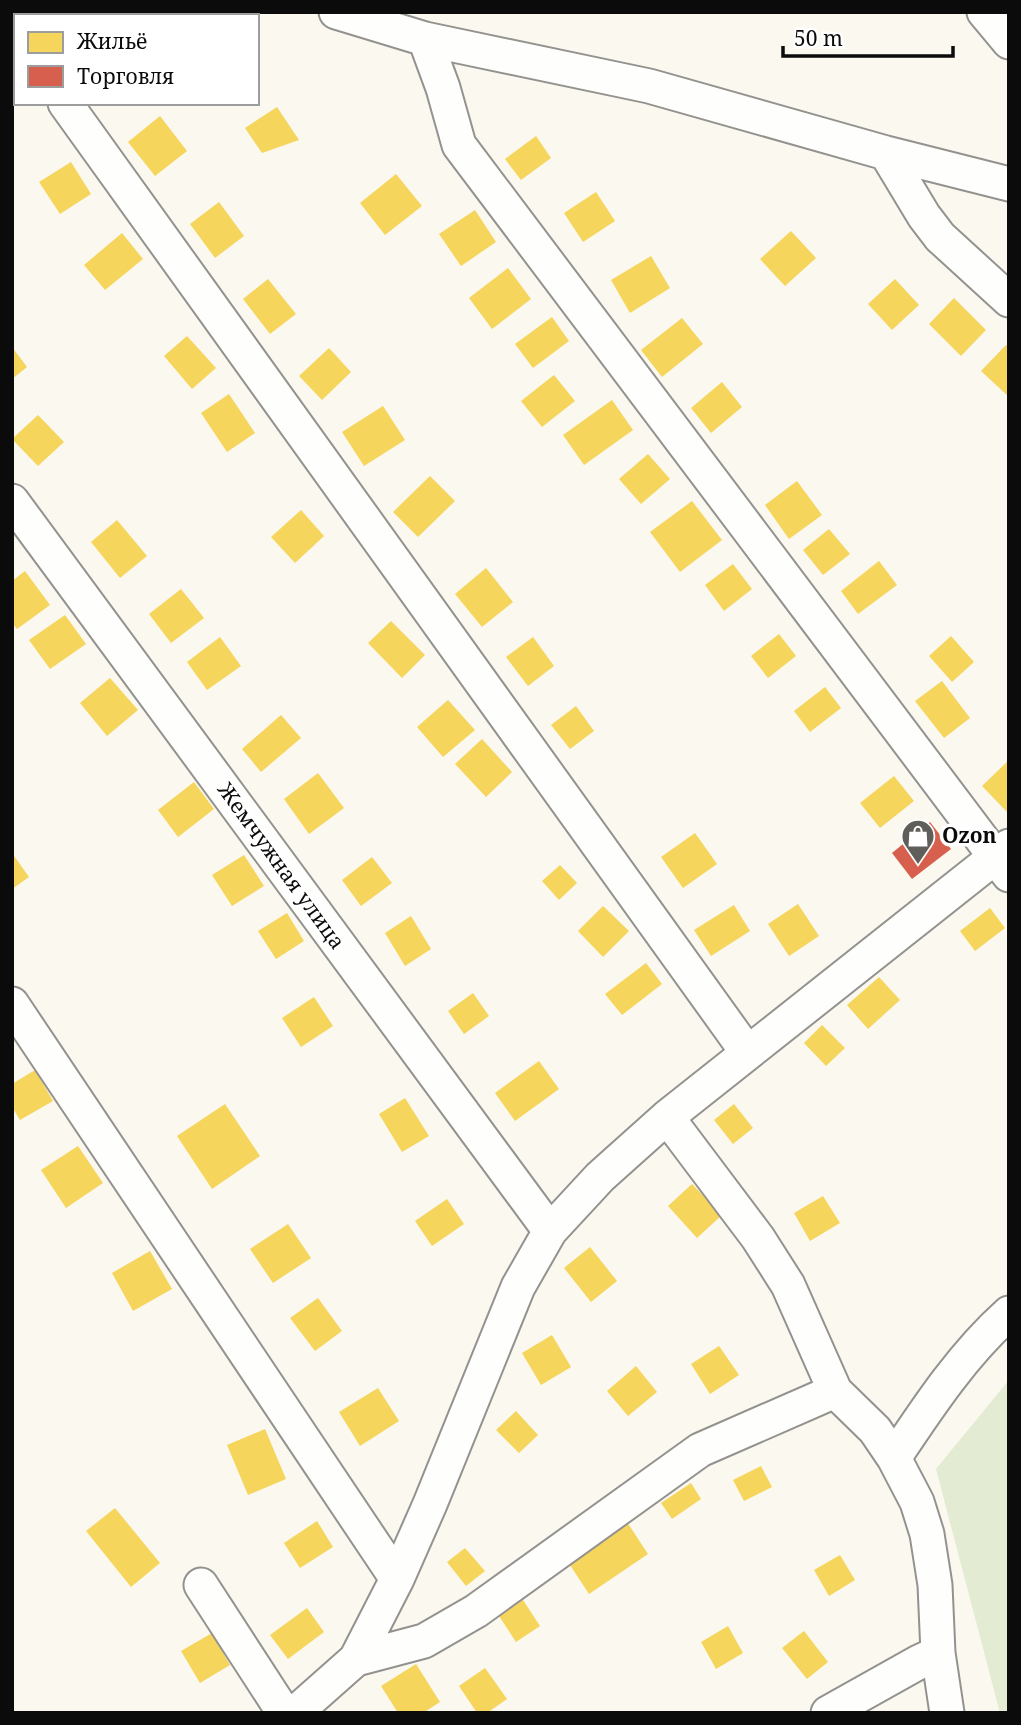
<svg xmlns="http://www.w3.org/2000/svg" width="1021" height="1725" viewBox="0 0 1021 1725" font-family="'Noto Serif',serif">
	<rect width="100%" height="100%" fill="#faf8ef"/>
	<!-- cemetery -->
	<path fill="#e3ebd3" d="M1009,1380V1713H1000L936,1469Z"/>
	<!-- homes -->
	<path fill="#f6d55c" d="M277,107L299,140L262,153L245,128Z
		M160,116L187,151L155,176L128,142Z
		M536,136L551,158L521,180L505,159Z
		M71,162L91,194L60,214L39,182Z
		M396,174L422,206L385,235L360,203Z
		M596,192L615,221L583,242L564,213Z
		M219,202L244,236L215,258L190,224Z
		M475,210L496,242L461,266L439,234Z
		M791,231L816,258L785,286L760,259Z
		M122,233L143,259L105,290L84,265Z
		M651,256L670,288L630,313L611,280Z
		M508,268L531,299L492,329L469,298Z
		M268,279L296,314L270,334L243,299Z
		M895,279L919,305L892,330L868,304Z
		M954,298L986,330L961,356L929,324Z
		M552,317L569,341L533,368L515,344Z
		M682,318L703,344L662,377L641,350Z
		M187,336L216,368L192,389L164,356Z
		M1006,345L1009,348V397L981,371Z
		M12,347L27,367L12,379Z
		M329,348L351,372L322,400L299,376Z
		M554,375L575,401L542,427L521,401Z
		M722,382L742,407L711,433L691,408Z
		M229,394L255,433L227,452L201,413Z
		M612,400L633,430L584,465L563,435Z
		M383,406L405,440L364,466L342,432Z
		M38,415L64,442L38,466L12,439Z
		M648,454L670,479L641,504L619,479Z
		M430,476L455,501L418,537L393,512Z
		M797,481L822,515L789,539L765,505Z
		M692,501L722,540L680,572L650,532Z
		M301,510L324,536L295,563L271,537Z
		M117,520L147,556L120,578L91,542Z
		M829,529L850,554L823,575L803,550Z
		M879,561L897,585L858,614L841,591Z
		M733,564L752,589L724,611L705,585Z
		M486,568L513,602L482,627L455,594Z
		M25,571L50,605L17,629L12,623V581Z
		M181,589L204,618L171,643L149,614Z
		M65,615L86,644L50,669L29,640Z
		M391,621L425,655L402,678L368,643Z
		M779,634L796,656L768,678L751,656Z
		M951,636L974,662L952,682L929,656Z
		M220,637L241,666L207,690L187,662Z
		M533,637L554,666L528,686L506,657Z
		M110,678L138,710L107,736L80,703Z
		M942,681L970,718L944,738L915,701Z
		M825,687L841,708L810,732L794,711Z
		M448,700L475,730L443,757L417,727Z
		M576,706L594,731L570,749L551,725Z
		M281,715L301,738L261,772L242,749Z
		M482,739L512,772L486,797L455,764Z
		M1009,760V814L982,786Z
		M318,773L344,808L309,834L284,799Z
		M894,776L914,801L880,828L860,803Z
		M194,782L214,809L178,837L158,810Z
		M695,833L717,864L683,888L661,857Z
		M12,853L29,877L12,889Z
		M244,855L264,886L232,906L212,875Z
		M372,857L392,883L361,906L342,880Z
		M560,865L577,883L559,900L542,881Z
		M798,904L819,936L789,956L768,924Z
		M734,905L750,931L711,956L694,930Z
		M603,906L629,931L603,957L578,931Z
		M990,908L1005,928L975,951L960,931Z
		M287,913L304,941L276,959L258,931Z
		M411,916L431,949L405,966L385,933Z
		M646,963L662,984L622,1015L605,994Z
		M879,977L900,1000L868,1029L847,1005Z
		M473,993L489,1016L464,1034L448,1011Z
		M314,997L333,1026L301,1047L282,1018Z
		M822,1025L845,1048L826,1066L804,1043Z
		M539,1061L559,1089L515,1121L495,1093Z
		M35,1070L53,1101L20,1120L12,1107V1084Z
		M405,1098L429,1136L402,1152L379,1114Z
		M225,1104L260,1156L212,1189L177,1136Z
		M734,1104L753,1128L733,1144L714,1120Z
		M78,1146L103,1183L66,1208L41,1170Z
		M692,1184L722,1215L697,1238L668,1206Z
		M823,1196L840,1223L810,1241L794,1213Z
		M447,1199L464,1224L432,1246L415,1221Z
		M288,1224L311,1258L273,1283L250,1249Z
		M590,1247L617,1281L591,1302L564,1268Z
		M150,1251L172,1289L133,1311L112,1273Z
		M318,1298L342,1331L315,1351L290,1318Z
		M552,1335L571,1367L541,1385L522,1353Z
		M719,1346L739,1375L710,1394L691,1364Z
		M636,1366L657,1392L628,1416L607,1391Z
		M378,1388L399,1421L360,1446L339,1412Z
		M516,1411L538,1435L519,1453L496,1430Z
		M265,1429L286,1479L248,1495L227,1445Z
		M761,1466L772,1487L744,1501L733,1480Z
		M691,1483L701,1499L672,1519L661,1503Z
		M115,1508L160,1563L131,1587L86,1531Z
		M317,1521L333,1547L300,1568L284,1543Z
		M627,1522L648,1554L589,1594L568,1562Z
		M465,1548L485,1571L466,1586L447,1562Z
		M840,1555L855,1580L829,1596L814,1570Z
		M523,1600L540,1626L516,1642L499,1616Z
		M307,1608L324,1632L288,1659L270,1635Z
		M728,1626L743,1653L716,1669L701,1642Z
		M804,1631L828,1662L807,1679L782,1648Z
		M212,1633L230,1665L200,1683L181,1651Z
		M416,1664L440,1702L423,1713H398L381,1686Z
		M485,1668L507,1699L487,1713H477L459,1686Z"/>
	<!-- shops -->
	<path fill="#d6604d" d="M930,822L951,849L912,879L892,853Z"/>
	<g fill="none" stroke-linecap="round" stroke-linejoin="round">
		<defs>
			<path id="minor" d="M336,12L425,39L649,86L886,153L1009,184
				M984,12L1009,42
				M12,30L16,35
				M425,39L443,88L459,145L1009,875
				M65,103L747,1052
				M886,153L924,216L940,237L1009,300
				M12,501L550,1231
				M12,1004L397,1579
				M667,1117L758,1238L788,1285L835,1391L875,1430L894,1458L917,1502L927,1534L935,1585L938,1653L947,1713
				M894,1458C928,1407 963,1354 1009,1313
				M201,1585L284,1713
				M356,1659L424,1641L476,1611L700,1450L835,1391
				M295,1713L356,1659L397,1579L430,1504L518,1287L550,1231L600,1177L667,1117L1009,846
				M828,1713L919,1662L938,1653"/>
		</defs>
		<!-- minor casing -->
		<use href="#minor" stroke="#93928e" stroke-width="37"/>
		<!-- minor -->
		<use href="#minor" stroke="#fefefd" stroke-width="33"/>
	</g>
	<!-- icons -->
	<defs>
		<symbol id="shop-pin" viewBox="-11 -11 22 30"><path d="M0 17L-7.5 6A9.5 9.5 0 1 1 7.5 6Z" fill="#5f5e5b" stroke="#fff"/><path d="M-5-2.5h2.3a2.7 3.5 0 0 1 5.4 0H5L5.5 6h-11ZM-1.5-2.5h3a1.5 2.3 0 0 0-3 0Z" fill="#fff"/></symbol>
	</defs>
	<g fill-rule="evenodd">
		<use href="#shop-pin" x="899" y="817" width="38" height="52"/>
	</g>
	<g text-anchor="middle" stroke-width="7" stroke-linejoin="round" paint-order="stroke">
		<!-- poi labels -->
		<g font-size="21" font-weight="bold" fill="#0b0b0b" stroke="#fff" text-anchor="start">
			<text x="942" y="843">Ozon</text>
		</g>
		<!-- street labels -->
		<g font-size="21" fill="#0b0b0b" stroke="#fff">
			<text transform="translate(281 866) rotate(54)" y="7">Жемчужная улица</text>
		</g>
	</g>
	<!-- border -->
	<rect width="1021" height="1725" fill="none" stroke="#0b0b0b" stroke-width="28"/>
	<!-- legend -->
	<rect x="14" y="14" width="245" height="91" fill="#ffffff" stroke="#9d9d9d" stroke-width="2"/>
	<rect x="28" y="32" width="35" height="21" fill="#f6d55c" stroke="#9d9d9d" stroke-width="2"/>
	<text x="77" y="49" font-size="21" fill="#0b0b0b">Жильё</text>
	<rect x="28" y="66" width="35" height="21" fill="#d6604d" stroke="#9d9d9d" stroke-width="2"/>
	<text x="77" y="84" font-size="21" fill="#0b0b0b">Торговля</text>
	<!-- scale -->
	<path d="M783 46v10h170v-10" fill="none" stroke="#0b0b0b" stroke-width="3.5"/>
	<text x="794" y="46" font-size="21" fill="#0b0b0b" stroke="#ffffff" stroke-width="5" paint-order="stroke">50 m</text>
</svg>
